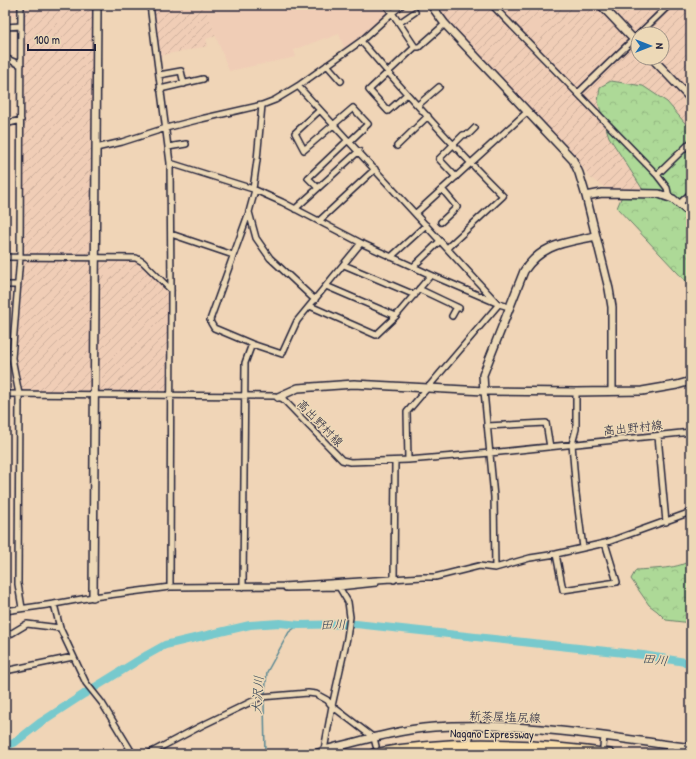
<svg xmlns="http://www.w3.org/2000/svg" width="696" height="759" viewBox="0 0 696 759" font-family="'Patrick Hand','Klee One',sans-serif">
	<defs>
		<pattern id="industrial-furrows" width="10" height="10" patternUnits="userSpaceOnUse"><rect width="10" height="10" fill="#f0cdb6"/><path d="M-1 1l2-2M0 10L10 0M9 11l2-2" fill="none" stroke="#ceb09d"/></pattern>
		<pattern id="forest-crowns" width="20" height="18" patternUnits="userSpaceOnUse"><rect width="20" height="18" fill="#add997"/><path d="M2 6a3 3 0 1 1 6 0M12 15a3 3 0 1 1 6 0" fill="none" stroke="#95ba83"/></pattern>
	</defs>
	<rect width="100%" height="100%" fill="#f0d5b7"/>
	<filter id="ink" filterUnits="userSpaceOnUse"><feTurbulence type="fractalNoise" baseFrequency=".025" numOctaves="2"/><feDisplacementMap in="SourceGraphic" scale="8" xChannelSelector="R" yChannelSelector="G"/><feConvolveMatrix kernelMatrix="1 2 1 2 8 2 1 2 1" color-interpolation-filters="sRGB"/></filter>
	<g filter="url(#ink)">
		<!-- built -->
		<path fill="#f0cdb6" d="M5,5H19V15L5,16Z
			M384,6L389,13L379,24L345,50L339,34L326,39L325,38L294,50L296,57L229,71L205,8L346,10L367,9Z"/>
		<!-- industrial -->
		<path fill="url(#industrial-furrows)" fill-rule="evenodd" d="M22,5H93L92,253L90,255H21Z
			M152,5H204L216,36L206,39L208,46L158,56Z
			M436,5H691V287L617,208L624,191L614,190L606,188L601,185L592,179L586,173V171L531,110L460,36L462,35L440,12ZM638,34H662V58H638Z
			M22,259L92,260L91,392L19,391L14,358Z
			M97,260H134L142,264L167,292V392H96Z"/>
		<!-- forest -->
		<path fill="url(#forest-crowns)" stroke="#687e69" d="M611,81L643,86L667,102L691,130V287L617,208L622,196H647L609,137L598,102L600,87Z
			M691,559V623L666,620L657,611L649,605L631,579L636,570C649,569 683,569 691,559Z"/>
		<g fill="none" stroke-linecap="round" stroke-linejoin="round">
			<!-- stream -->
			<path stroke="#558693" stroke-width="1.5" d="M265,754L264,702L267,672L289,632L299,625"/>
			<!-- river -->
			<path stroke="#77c9cd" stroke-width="8" d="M5,746L14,743L41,722L84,694L147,655L165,645L250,625L280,623L299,625L356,624L643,655L691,663"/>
			<defs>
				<path id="street" d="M21,5L20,257L12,358L19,394L18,584L22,608
					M150,5L170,163L171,290L170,587
					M402,5L392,13L399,23L415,12
					M492,5L657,175L667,188L669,197
					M399,23L415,47
					M5,27L21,26
					M639,34L669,5
					M361,41C407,95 454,147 503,196L447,248
					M5,58L21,65
					M327,65L341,81
					M159,75L181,71L184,84
					M298,86L497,303
					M160,89L203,79
					M578,93L638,35
					M407,94L388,111L369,90L415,47H419L445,24
					M418,105L439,87
					M320,110L295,133L304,150L353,108L368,124L349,142
					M5,124L21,120
					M397,146L428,116
					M168,147L186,144
					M96,148L122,142L166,128L201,119L262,105L275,100L298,86L361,41L392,13L386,5
					M170,163L253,189L282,202L361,243L431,275L499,304L509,307
					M657,175L691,142
					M456,177L439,159L463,135L469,134L475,128
					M318,188L308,178L348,140
					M253,189L257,160L262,105
					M255,190L249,212L210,320L211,323L214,328L252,344L282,354L297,321L361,243
					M680,203L691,193
					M295,209L359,151
					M249,212L256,238L270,258L315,300
					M416,213L527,112
					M319,221L375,169
					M441,222L457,207L442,189
					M5,233L6,257
					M171,234L233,255
					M5,257L136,258L143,262L171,290
					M391,257L426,225
					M344,265L415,295
					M413,267L440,241
					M5,285H17
					M326,286L396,316
					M419,289L459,308
					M310,306L376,335L396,316L431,275
					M452,316L457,307
					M484,391L494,497L495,568
					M576,392V429L572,444L576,493L583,548
					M5,394L275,396L283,399L342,460L350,462L408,460L490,453L691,432
					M487,426L546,423L550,447
					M658,436L666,522
					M408,460L407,412L499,304
					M556,554L563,590L617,582L605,543
					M394,580L395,461
					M243,587L245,363L252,344
					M286,588L339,587L376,583
					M54,604L60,628L86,683L102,703L133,754
					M5,611L54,604L93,597L170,587L283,586L423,577H435L479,566L495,568L530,558L556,554L605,543L691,512
					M5,636L12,633L27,624L60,628
					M5,671L73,657
					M470,738L471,726
					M603,747L604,737
					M148,754L201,726L261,697L308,693L316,694L327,700L332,706L374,738L376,746
					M312,754L324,750L332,706L347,638L350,617L348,602L339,587
					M690,754V748"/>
				<path id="secondary" d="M431,5L445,24L573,160L579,173L586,196L602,193L659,194L673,199L691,214
					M601,5L638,44
					M652,58L691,99
					M586,196L609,289L612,307V390
					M484,391L483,375L524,271C543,243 565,243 596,236
					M278,397L298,388L354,384L484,391L576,392L642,391L677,385L691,381
					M93,597L97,5
					M322,754L324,750C360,741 397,730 434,727C519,721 607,737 691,748"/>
				<path id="highway" d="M374,754C451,739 532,743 610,754
					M428,754L473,751L535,754"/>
			</defs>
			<!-- street casing -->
			<use href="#street" stroke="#22223b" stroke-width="8"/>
			<!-- secondary casing -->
			<use href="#secondary" stroke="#22223b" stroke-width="10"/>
			<!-- highway casing -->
			<use href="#highway" stroke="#22223b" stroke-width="12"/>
			<!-- street -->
			<use href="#street" stroke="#edd9b7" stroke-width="5"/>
			<!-- secondary -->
			<use href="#secondary" stroke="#edd9b7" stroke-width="7"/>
			<!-- highway -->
			<use href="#highway" stroke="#f9deab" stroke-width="9"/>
		</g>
	</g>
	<g text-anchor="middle" stroke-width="3" stroke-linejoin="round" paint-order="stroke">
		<!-- street labels -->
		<g font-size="12" fill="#22223b" stroke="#edd9b7">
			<text transform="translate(320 423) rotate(46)" y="4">高出野村線</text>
			<text transform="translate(633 428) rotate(-6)" y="4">高出野村線</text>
			<text transform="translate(505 717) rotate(2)" y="4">新茶屋塩尻線</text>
			<text transform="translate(492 734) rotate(1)" y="4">Nagano Expressway</text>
		</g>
		<!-- water labels -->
		<g font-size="13" font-style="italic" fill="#334358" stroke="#edd9b7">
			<text transform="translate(333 624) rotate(-1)" y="5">田川</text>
			<text transform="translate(655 659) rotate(7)" y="5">田川</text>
			<text transform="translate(257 695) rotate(-86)" y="5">大沢川</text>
		</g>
	</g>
	<!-- margin -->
	<rect width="696" height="759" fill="none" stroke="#edd9b7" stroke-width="20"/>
	<rect x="10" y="10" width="676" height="739" fill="none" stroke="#22223b" stroke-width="1.5" filter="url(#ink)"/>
	<!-- north arrow -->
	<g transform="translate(650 46) rotate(90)"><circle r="19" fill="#edd9b7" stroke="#9c9085"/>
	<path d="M0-3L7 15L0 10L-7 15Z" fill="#1f6fb2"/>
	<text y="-6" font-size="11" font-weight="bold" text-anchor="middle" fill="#22223b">N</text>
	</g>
	<!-- scale -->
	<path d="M28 44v6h67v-6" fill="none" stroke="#22223b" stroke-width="2"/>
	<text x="34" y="44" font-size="12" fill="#22223b" stroke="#edd9b7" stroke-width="3" paint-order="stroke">100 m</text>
</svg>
